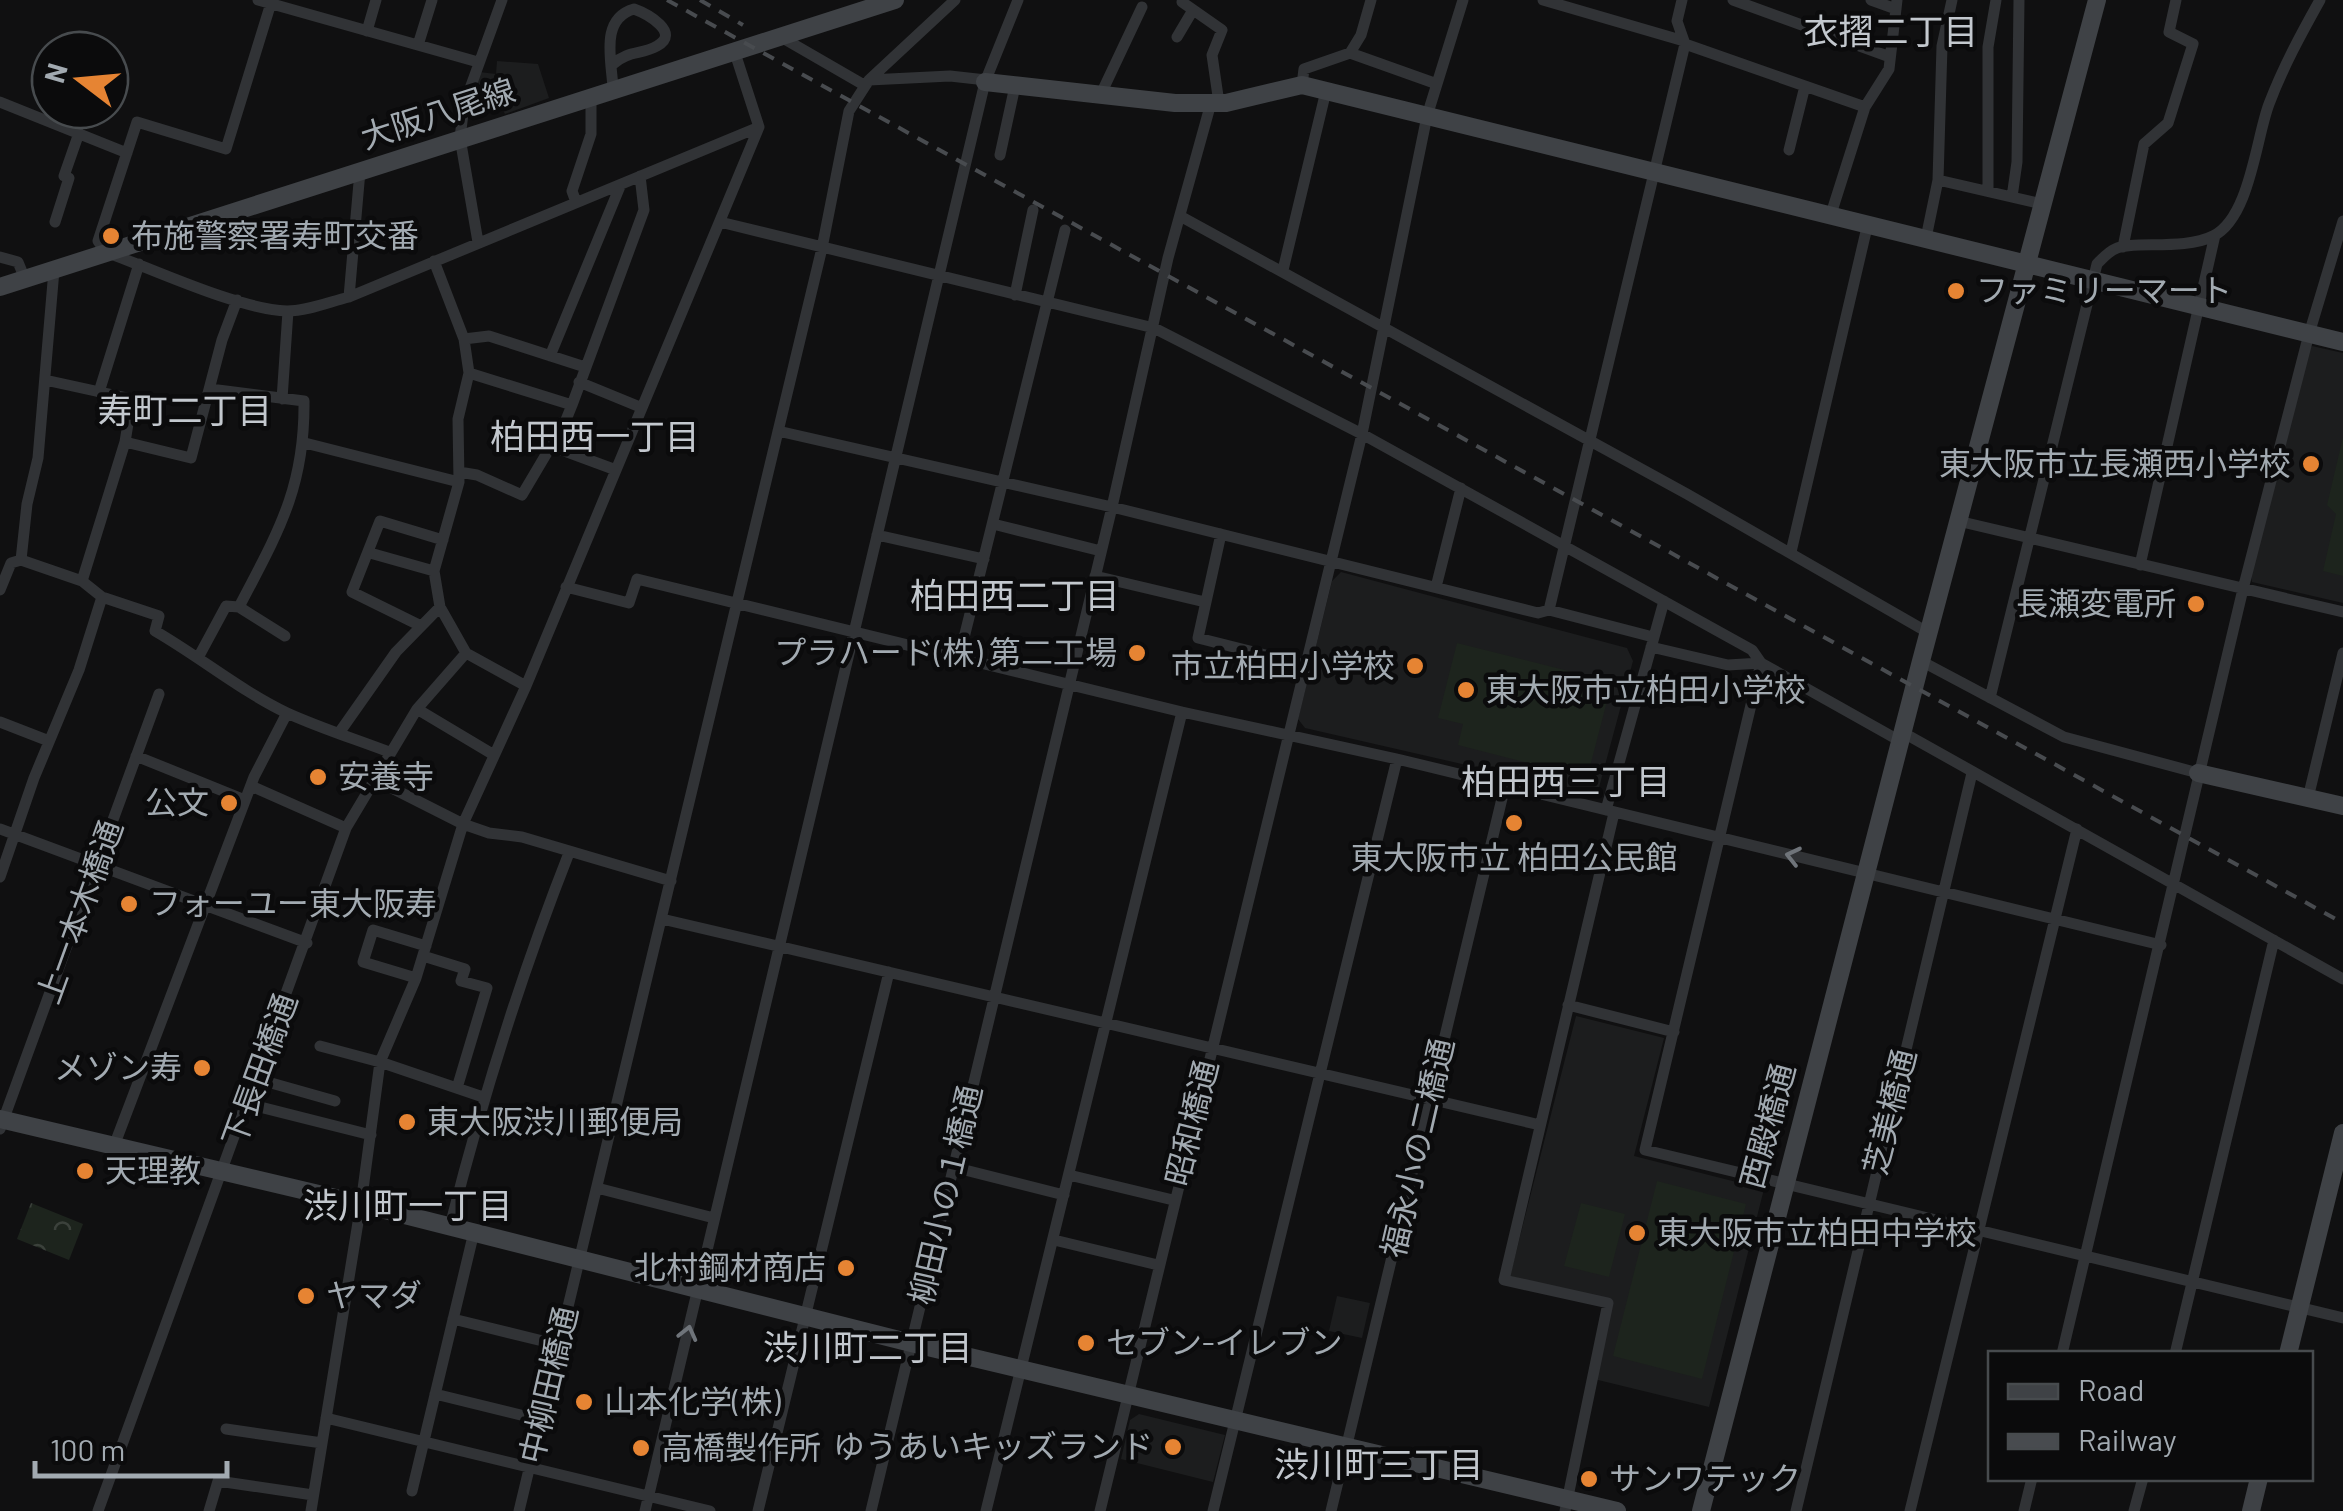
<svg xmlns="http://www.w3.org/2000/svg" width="2343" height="1511" viewBox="0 0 2343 1511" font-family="Barlow,'Noto Sans JP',sans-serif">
	<defs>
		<pattern id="park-crowns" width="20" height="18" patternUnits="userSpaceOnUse" patternTransform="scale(2.5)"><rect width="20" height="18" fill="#1d241d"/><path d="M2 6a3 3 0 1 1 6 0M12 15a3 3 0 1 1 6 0" fill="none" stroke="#3b413b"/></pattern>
	</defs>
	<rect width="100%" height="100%" fill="#101011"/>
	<!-- built -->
	<path fill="#1c1d1e" d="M497,61L538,64L549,98L505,114L503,110H470L479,72L496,74Z
		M2312,346L2343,353V603L2252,582L2251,576L2308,349Z
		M1341,572L1627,648L1633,661L1597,795L1305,728L1298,719L1332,581Z
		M1576,1016L1664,1038L1634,1156L1764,1189L1709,1407L1594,1379L1613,1302L1510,1276Z
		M1337,1296L1370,1303L1362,1338L1329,1331Z
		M1139,1414L1225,1435L1213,1482L1121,1459L1130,1420Z"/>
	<!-- park -->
	<path fill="url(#park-crowns)" d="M31,1203L83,1224L69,1260L17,1239Z"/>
	<!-- pitch -->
	<path fill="#1d241d" d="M2343,437V576L2323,571L2336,514L2327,505Z
		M1457,643L1612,682L1587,778L1458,745L1463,724L1438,718Z
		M1657,1181L1746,1204L1702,1379L1613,1356Z
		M1581,1203L1625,1214L1609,1277L1564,1266Z"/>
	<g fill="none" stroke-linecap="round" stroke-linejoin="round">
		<!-- street -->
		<path stroke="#313336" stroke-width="11" d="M258,0L478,62
			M1543,0L1684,41
			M1733,0L1890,57
			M1871,0L1896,9
			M1182,2L1222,30L1212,55L1219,103
			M271,3L226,149L137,122L98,241L106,252C155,270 238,309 287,311C308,311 329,302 349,297L759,127
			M367,31L376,0
			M781,37L864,85
			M1177,37L1193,10
			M1685,44L1865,107
			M418,45L432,0
			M1350,53L1437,84
			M869,80L950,76L986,80
			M1302,85L1304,69L1350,53L1361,35L1371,0
			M613,89C612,62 599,19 634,9C648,14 681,33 657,46C641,55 629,50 613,64
			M1100,96L1142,7
			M0,102L127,153
			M1789,150L1805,86
			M1000,155L1015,86
			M1938,180L2042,204
			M1988,191V47L1996,0
			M2012,197L2017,162L2019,0
			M576,202L572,191L591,134V96
			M1831,214L1865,107L1889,69L1897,0
			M1180,216L1687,494L1929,633
			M55,222L69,178L64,176L79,133
			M720,222L1154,328L1362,434L1752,650L1761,663L1900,741
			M1926,238L1938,180L1942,46L1952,0
			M478,242L460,138L464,105L502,0
			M2123,247L2144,144L2168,123L2193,44L2169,32L2176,0
			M0,257L18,262L25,279
			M434,261L464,339L469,373L458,419L459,482L434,571L440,607L466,653L526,686
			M1283,270L1326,91
			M1015,295L1033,210
			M349,297L360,171
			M464,339L489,336L585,367
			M550,356L621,184
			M469,373L572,405L644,210L640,176
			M45,380L132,399L125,442L82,581
			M579,382L640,407
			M99,392L139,264
			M282,399L288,311
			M778,431L1112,507L1538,613L1549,610L1653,637
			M125,442L191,458L222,340L237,300
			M305,443L459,482
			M555,447L572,405
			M459,472L477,475L522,495L551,446L616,470
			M1958,521L2343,612
			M993,524L1101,551
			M1221,534L1198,638L1305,665
			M877,535L984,559
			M1791,552L1868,223
			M370,553L434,571
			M21,560L82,581L102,597L159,616L155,631C200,657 241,691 287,713C320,728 355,739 389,752
			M2140,565L2215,235
			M1095,576L1205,602
			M566,587L629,603L637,579L1182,712L1397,759L2161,945
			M1436,587L1461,488
			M0,590L11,563L21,560L27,504L38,458L54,270
			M239,607L285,636
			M1549,610L1685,44L1677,21L1682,0
			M421,626L352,592L380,521L443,540
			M1651,647L1728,665L1761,663
			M199,656L226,606L239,607C278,532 305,488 304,401L210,389
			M959,658L1065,230
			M1921,661L2064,737L2198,773
			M1761,663L1645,1150L2343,1318
			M1990,698L2097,264C2102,259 2108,252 2115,249C2131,240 2184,251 2213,236C2250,218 2256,138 2269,104C2283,67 2301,34 2320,0
			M417,709L494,755
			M0,722L49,741
			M1902,732L2343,979
			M339,733L396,652L440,607
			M136,756L245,800
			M374,779L463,824L489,833L522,837L671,881
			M251,786L346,828
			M2308,798L2343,653
			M1606,810L1664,601
			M0,829L307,943
			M0,877L34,778L79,670L102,597
			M662,919L1540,1125
			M423,956L465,969L461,981L487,988L457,1088
			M416,978L363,962L373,930L426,946
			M1568,1005L1674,1032
			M320,1046L380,1062L483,1097
			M257,1079L335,1101
			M248,1104L371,1135
			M0,1129L159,694
			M114,1146L254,777L287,713
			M953,1167L1064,1195
			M1069,1175L1173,1200
			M597,1188L714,1218
			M450,1226C482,1099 521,975 569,853
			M1054,1240L1158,1265
			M453,1319L559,1345
			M2062,1354L2243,589L2309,334L2343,221
			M2175,1354L2274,940
			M435,1394L541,1420
			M326,1418L710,1511
			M226,1429L322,1443
			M412,1491L474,1232
			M98,1511L346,828L417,709L466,653
			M209,1511L218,1481L313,1495
			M311,1511L361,1204L380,1062L416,978L463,824L526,686L759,127L734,50
			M519,1511L822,248L849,111L869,80L955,0
			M645,1511L985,82L1018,0
			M758,1511L889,972
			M871,1511L1112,507L1168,258L1211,103
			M986,1511L1182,712
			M1100,1511L1362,434L1427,116L1463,0
			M1213,1511L1397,759
			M1331,1511L1505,786
			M1565,1511L1608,1303L1504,1280L1614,813
			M1796,1511L1972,773
			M1910,1511L2077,829
			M2024,1511L2032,1478
			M2134,1511L2143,1478"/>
		<!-- secondary -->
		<path stroke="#3f4246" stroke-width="18" d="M985,82L1175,103H1226L1302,85L2343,342
			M0,287L895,0
			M2198,773L2343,806
			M0,1119L361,1204L911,1343L1617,1511
			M2288,1354L2343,1133
			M1701,1511L1921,661L2097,0
			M2251,1511L2259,1478"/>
		<!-- rail -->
		<path stroke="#484b4f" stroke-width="4" stroke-dasharray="12 10" stroke-linecap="butt" d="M667,0L2343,923
			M700,0L743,25"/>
	</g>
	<!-- one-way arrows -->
	<defs><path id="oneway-chevron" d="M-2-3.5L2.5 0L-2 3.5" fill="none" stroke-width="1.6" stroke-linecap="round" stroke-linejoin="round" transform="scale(2.5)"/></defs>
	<g stroke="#6f747a">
		<use href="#oneway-chevron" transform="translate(1793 856) rotate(-167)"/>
		<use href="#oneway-chevron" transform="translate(688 1333) rotate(-76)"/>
	</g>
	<!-- markers -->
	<g fill="#e68433" stroke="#0b0b0c" stroke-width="4">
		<circle cx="111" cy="236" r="10"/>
		<circle cx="1956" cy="291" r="10"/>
		<circle cx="2311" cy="464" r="10"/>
		<circle cx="2196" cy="604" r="10"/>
		<circle cx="1137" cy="653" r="10"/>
		<circle cx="1415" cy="666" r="10"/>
		<circle cx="1466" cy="690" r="10"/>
		<circle cx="318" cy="777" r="10"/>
		<circle cx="229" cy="803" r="10"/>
		<circle cx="1514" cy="823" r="10"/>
		<circle cx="129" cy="904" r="10"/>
		<circle cx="202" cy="1068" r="10"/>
		<circle cx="407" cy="1122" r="10"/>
		<circle cx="85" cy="1171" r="10"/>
		<circle cx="1637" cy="1233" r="10"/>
		<circle cx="846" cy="1268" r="10"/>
		<circle cx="306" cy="1296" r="10"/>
		<circle cx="1086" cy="1343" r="10"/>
		<circle cx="584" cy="1402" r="10"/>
		<circle cx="1173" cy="1447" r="10"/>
		<circle cx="641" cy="1448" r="10"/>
		<circle cx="1589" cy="1479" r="10"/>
	</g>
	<g text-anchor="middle" stroke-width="9" stroke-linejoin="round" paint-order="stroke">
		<!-- street labels -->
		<g font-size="32" fill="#a2aab1" stroke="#0b0b0c">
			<text transform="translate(438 114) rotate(-18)" y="11">大阪八尾線</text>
			<text transform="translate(80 912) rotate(-70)" y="11">上一本木橋通</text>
			<text transform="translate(260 1070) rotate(-70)" y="11">下長田橋通</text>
			<text transform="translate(1890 1112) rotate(-76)" y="11">芝美橋通</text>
			<text transform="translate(1192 1123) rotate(-76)" y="11">昭和橋通</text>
			<text transform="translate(1768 1126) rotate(-75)" y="11">西殿橋通</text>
			<text transform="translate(1418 1148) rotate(-77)" y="11">福永小の二橋通</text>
			<text transform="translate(946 1195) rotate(-77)" y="11">柳田小の１橋通</text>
			<text transform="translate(549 1385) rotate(-77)" y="11">中柳田橋通</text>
		</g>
		<!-- poi labels -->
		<g font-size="32" fill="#a2aab1" stroke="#0b0b0c" text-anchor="start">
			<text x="131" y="247">布施警察署寿町交番</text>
			<text x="1976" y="302">ファミリーマート</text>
			<text x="2291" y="475" text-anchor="end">東大阪市立長瀬西小学校</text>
			<text x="2176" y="615" text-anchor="end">長瀬変電所</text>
			<text x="1117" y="664" text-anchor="end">プラハード(株) 第二工場</text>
			<text x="1395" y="677" text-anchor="end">市立柏田小学校</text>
			<text x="1486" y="701">東大阪市立柏田小学校</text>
			<text x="338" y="788">安養寺</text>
			<text x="209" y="814" text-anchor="end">公文</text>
			<text x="1514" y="869" text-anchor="middle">東大阪市立 柏田公民館</text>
			<text x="149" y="915">フォーユー東大阪寿</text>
			<text x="182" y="1079" text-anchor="end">メゾン寿</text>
			<text x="427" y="1133">東大阪渋川郵便局</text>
			<text x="105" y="1182">天理教</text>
			<text x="1657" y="1244">東大阪市立柏田中学校</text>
			<text x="826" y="1279" text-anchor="end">北村鋼材商店</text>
			<text x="326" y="1307">ヤマダ</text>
			<text x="1106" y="1354">セブン-イレブン</text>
			<text x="604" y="1413">山本化学(株)</text>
			<text x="1153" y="1458" text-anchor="end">ゆうあいキッズランド</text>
			<text x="661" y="1459">高橋製作所</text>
			<text x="1609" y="1490">サンワテック</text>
		</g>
		<!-- neighbourhood labels -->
		<g font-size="35" fill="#c3c8ce" stroke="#0b0b0c">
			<text x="1891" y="44">衣摺二丁目</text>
			<text x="185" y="423">寿町二丁目</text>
			<text x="595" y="449">柏田西一丁目</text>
			<text x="1015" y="608">柏田西二丁目</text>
			<text x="1566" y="794">柏田西三丁目</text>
			<text x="408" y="1218">渋川町一丁目</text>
			<text x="868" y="1360">渋川町二丁目</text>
			<text x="1379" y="1477">渋川町三丁目</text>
		</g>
	</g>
	<!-- legend -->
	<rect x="1988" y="1351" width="325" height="130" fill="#0b0b0c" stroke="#474b4e" stroke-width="2.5"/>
	<rect x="2008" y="1384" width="50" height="15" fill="#3f4246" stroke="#474b4e" stroke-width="2.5"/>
	<text x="2078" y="1401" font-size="30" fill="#a2aab1">Road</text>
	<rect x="2008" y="1434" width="50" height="15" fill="#484b4f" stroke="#474b4e" stroke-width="2.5"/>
	<text x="2078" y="1451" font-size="30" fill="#a2aab1">Railway</text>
	<!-- north arrow -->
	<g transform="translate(80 80) rotate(286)"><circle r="48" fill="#0b0b0c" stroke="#474b4e" stroke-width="2.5"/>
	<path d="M0-8L18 38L0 25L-18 38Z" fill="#e68433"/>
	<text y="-15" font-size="28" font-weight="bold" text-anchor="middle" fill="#a2aab1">N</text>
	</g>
	<!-- scale -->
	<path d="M35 1461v15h192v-15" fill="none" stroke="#a2aab1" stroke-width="5"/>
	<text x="50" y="1461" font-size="30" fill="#a2aab1" stroke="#0b0b0c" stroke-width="8" paint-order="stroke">100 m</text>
</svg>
